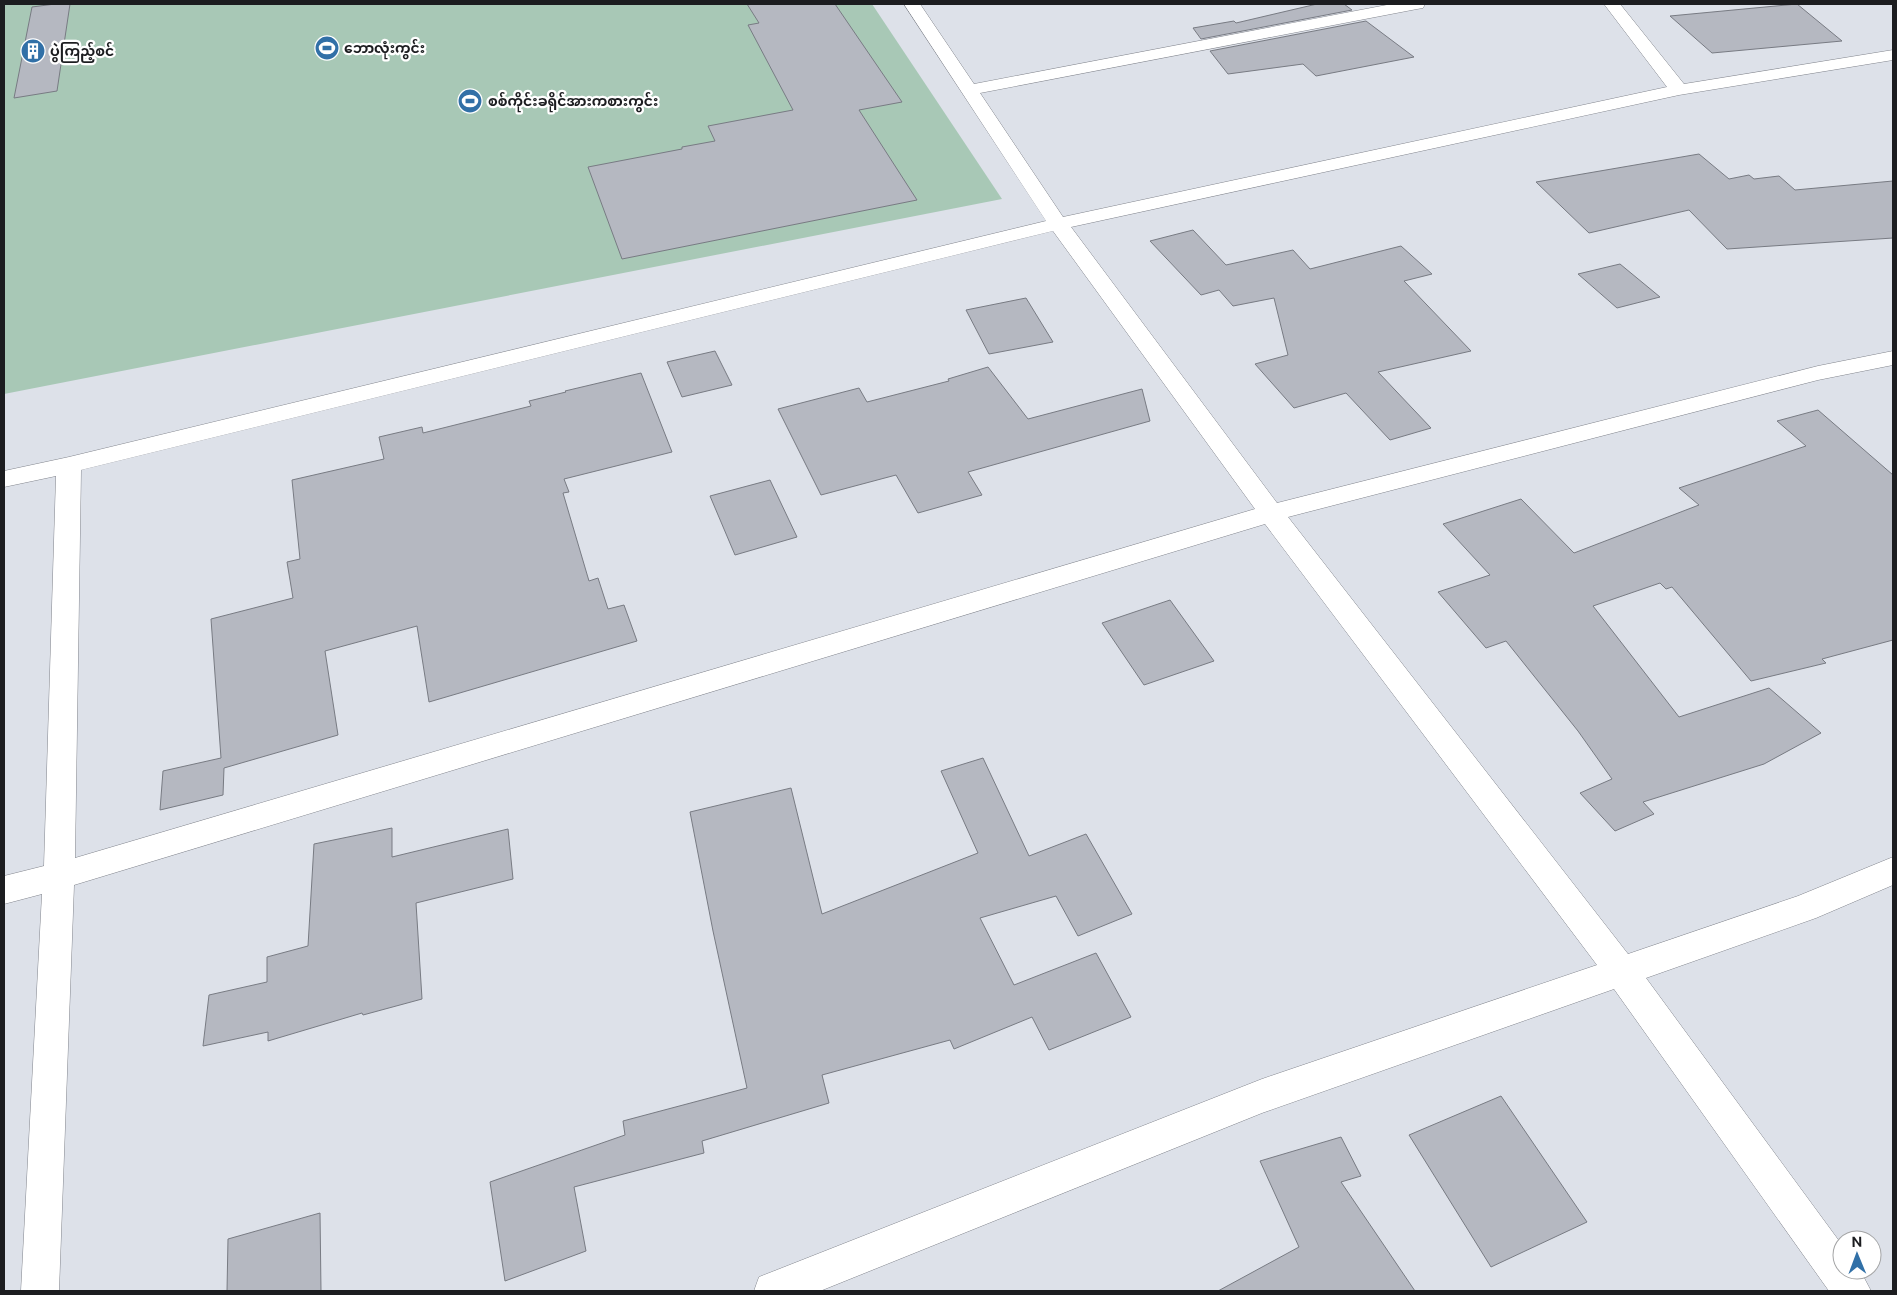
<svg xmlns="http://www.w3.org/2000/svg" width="1897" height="1295" viewBox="0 0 1897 1295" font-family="'Public Sans','Noto Sans Myanmar',sans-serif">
	<rect width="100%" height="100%" fill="#dde1e9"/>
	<!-- green -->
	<path fill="#a8c8b6" d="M4,4H872L1002,199L4,394Z"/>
	<!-- building -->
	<path fill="#b5b8c1" stroke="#787b83" d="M55,4H70L57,91L14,98L32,7Z
		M747,4H835L902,102L859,110L917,200L622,259L588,167L682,149V147L715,141L708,126L793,110L748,25L759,23Z
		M1317,4H1344L1352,10L1201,39L1193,28L1234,21L1236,23Z
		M1797,4L1842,41L1712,53L1670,16Z
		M1366,21L1414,57L1316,76L1303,64L1228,74L1210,51Z
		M1699,154L1729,179L1749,175L1754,179L1779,176L1795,190L1893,181V238L1727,249L1689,210L1589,233L1536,182Z
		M1193,230L1226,265L1293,250L1310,269L1401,246L1432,274L1404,281L1471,351L1378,372L1431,428L1390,440L1346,393L1294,408L1255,364L1288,355L1274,298L1233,306L1219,290L1201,295L1150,241Z
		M1620,264L1660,297L1617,308L1578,274Z
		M1026,298L1053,342L989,354L966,310Z
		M715,351L732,385L682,397L667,362Z
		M988,367L1028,419L1142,389L1150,421L968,472L982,495L918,513L896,475L821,495L778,409L859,388L867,402L949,381L948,379Z
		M641,373L672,452L564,479L569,492L563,493L589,581L598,578L608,609L624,605L637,641L429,702L417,626L325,651L338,735L224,768L223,795L160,810L163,771L221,758L211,619L293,598L287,562L300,559L292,480L384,459L379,437L422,427L423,433L531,406L529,401L566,392L565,391Z
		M1818,410L1893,475V640L1822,659L1826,663L1751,681L1672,587L1666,589L1660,583L1593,606L1679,717L1769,688L1821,733L1764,764L1643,802L1654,814L1615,831L1580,793L1612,779L1578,731L1506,641L1486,648L1438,592L1490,575L1443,524L1521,499L1574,553L1699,505L1679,488L1806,446L1777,421Z
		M770,480L797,537L735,555L710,496Z
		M1170,600L1214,661L1144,685L1102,623Z
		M983,758L1029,856L1086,834L1132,914L1078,936L1056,896L980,918L1014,985L1096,953L1131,1017L1049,1050L1032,1017L954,1049L950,1040L822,1075L829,1103L702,1141L704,1153L574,1187L586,1251L505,1281L490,1182L625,1135L623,1121L747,1088L713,931L690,812L791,788L822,914L978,853L941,771Z
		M392,828V857L508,829L513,879L416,903L422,999L363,1015L362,1013L268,1041V1032L203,1046L209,995L267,982V957L308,946L314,844Z
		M1501,1096L1587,1222L1491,1267L1409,1135Z
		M1341,1137L1361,1176L1341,1182L1415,1291H1218L1299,1247L1260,1161Z
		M320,1213L321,1291H227L228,1239Z"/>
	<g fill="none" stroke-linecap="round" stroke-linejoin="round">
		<defs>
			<path id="minor" d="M904,4H920L974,84L1392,4H1425L1423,8L1417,9L980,93L1063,217L1667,87L1604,4H1620L1684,84L1893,50V60L1679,95L1071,227L1277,503L1818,366L1893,351V365L1818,380L1288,517L1628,954L1798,896L1893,857V885L1816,918L1646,978L1842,1245V1270H1860L1871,1291H1829L1614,989L1262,1113L820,1291H754L759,1277L1262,1079L1597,965L1265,524L74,885L59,1291H21L42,894L4,904V876L44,866L56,476L4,487V471L69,457L1046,221ZM1053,231L1255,509L75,858L81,470Z"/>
		</defs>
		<!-- minor casing -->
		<use href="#minor" stroke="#82858d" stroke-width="1"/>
		<!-- minor -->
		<use href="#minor" fill="#fff" fill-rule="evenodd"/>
	</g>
	<!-- icons -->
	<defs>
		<symbol id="stadium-disc" viewBox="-11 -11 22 22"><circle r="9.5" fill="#3170a7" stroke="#fff"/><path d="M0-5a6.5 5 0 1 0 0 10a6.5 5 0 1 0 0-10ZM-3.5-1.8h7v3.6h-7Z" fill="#fff"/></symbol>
		<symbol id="building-disc" viewBox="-11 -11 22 22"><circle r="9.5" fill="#3170a7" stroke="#fff"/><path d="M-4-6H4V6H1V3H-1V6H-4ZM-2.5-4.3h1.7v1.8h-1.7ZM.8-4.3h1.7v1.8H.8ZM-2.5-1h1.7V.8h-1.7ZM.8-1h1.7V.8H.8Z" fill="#fff"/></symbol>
	</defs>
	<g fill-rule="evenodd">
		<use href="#stadium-disc" x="313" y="34" width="28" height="28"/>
		<use href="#building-disc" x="19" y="37" width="28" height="28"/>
		<use href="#stadium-disc" x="456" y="87" width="28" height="28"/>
	</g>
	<g text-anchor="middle" stroke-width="4.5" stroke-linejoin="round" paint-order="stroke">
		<!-- far-poi labels -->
		<g font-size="14" font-weight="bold" fill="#1c1d20" stroke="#fff" text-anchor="start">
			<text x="344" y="53">ဘောလုံးကွင်း</text>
			<text x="50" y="56">ပွဲကြည့်စင်</text>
			<text x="488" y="106">စစ်ကိုင်းခရိုင်အားကစားကွင်း</text>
		</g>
	</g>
	<!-- border -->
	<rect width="1897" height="1295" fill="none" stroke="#1c1d20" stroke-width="10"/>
	<!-- north arrow -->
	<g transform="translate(1857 1255) rotate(359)"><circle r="24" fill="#ffffff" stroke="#a4a5a6"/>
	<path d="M0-4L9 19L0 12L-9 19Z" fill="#3170a7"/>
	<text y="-8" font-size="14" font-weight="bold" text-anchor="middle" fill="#1c1d20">N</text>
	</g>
</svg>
